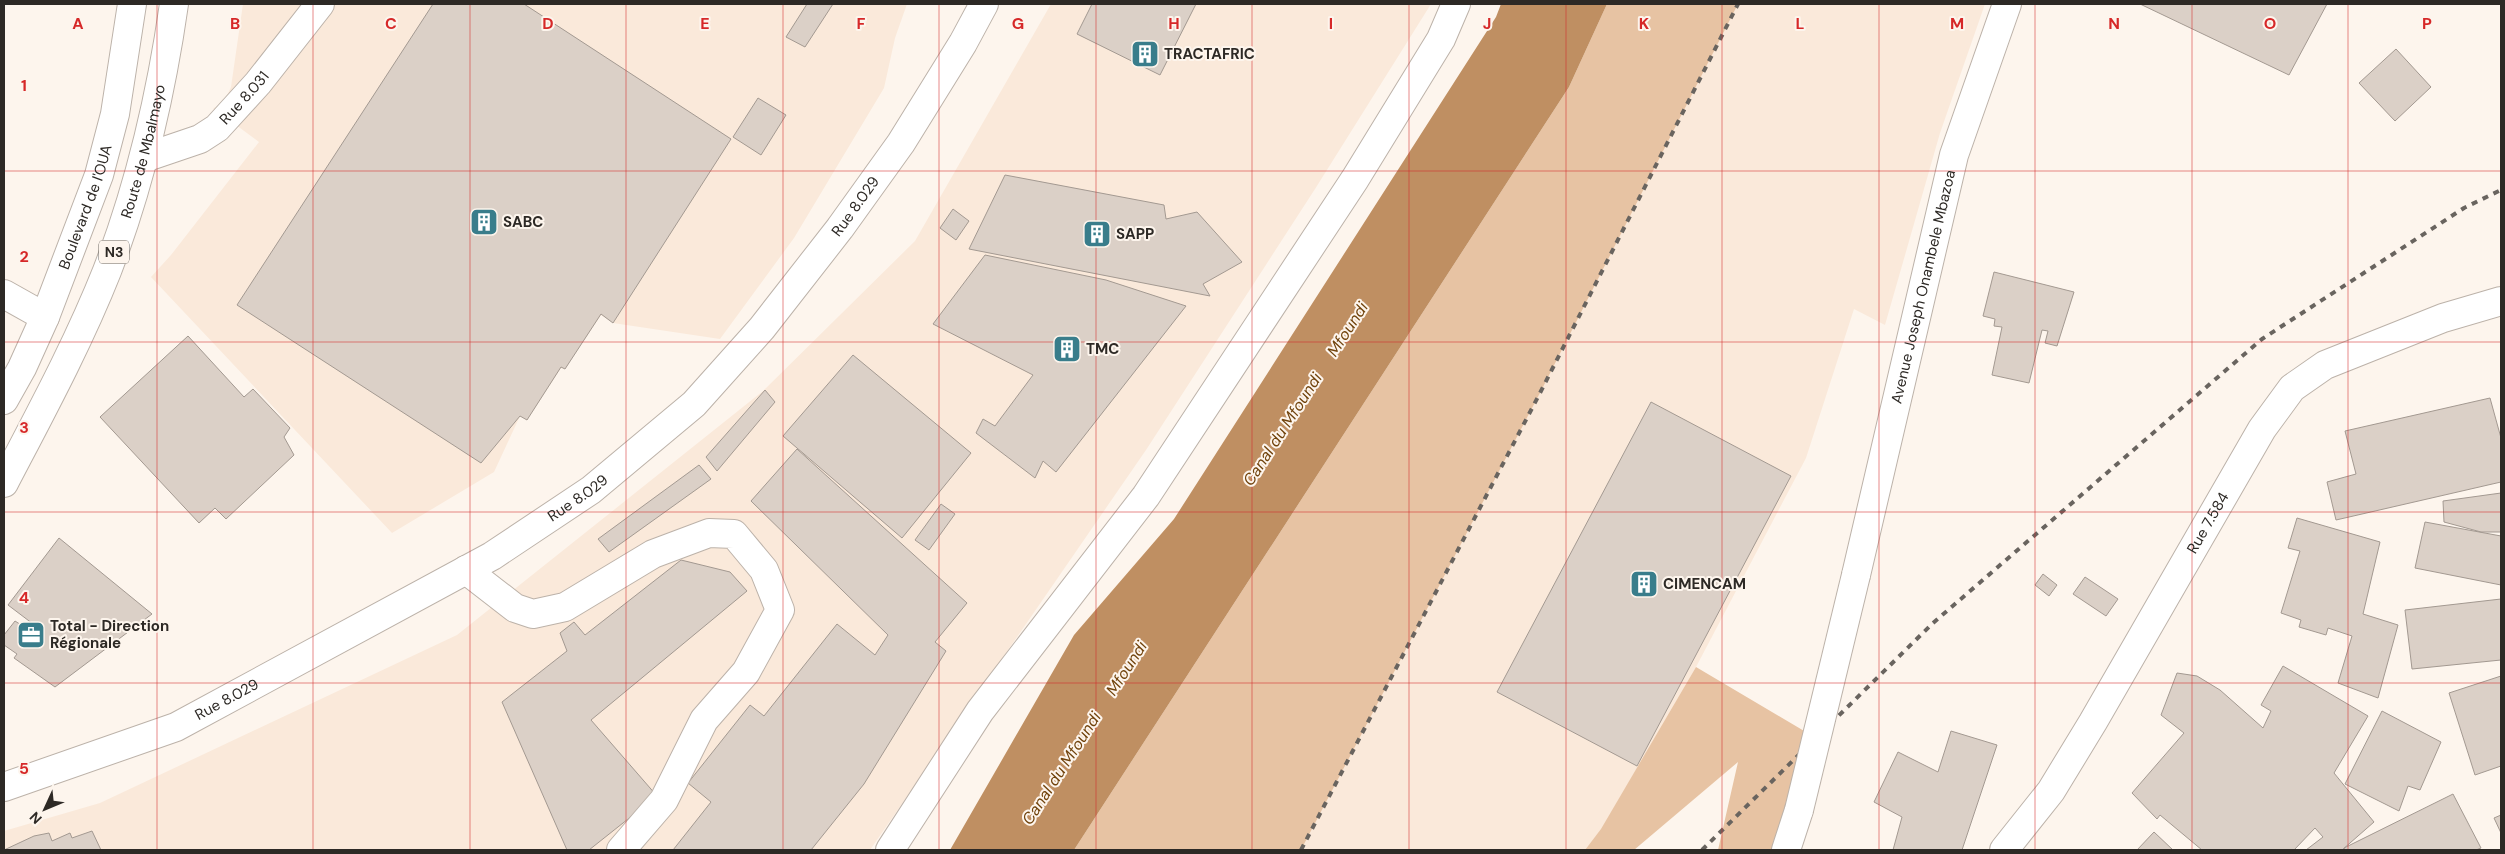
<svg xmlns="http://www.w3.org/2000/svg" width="2505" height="854" viewBox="0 0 2505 854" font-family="'DM Sans',sans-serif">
	<rect width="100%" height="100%" fill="#fdf5ed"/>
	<!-- built -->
	<path fill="#fae9da" d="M243,4H907L895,38L884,88L794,238L720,339L613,323L601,315L565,369L561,368L527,420L520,416L494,472L392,533L151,277L171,255L259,142L213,108L218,107L225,100L231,87Z
		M1051,4H1431L1315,189L1146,450L870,850H4V831L100,803L457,635L763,391L915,241Z
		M1738,4H1985L1940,133L1885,325L1854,309L1806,458L1696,667L1601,830L1585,850H1301L1540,393Z"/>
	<!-- green -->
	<path fill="#e7c3a3" d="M1607,4H1738L1540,393L1301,850H1074L1569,87Z
		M1696,667L1816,738L1786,850H1718L1738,762L1634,850H1585L1601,829Z"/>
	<!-- water -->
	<path fill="#bf8f62" d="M1501,4H1607L1569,87L1074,850H950L1074,635L1174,519L1496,17Z"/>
	<!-- building -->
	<path fill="#dbd0c7" stroke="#a39991" d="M433,4H524L731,139L613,323L601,314L565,369L561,367L527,420L520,416L481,463L237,305Z
		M807,4H833L805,47L786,37Z
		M1092,4H1196L1160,75L1077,34Z
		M2140,4H2327L2289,75Z
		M2396,49L2431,87L2395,121L2359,83Z
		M758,98L786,115L761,155L733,137Z
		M1005,175L1164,205L1166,219L1197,212L1242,262L1203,284L1210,296L969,249Z
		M953,209L969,221L956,240L940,228Z
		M985,255L1106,280L1186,306L1056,472L1043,461L1035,478L976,433L983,419L995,426L1033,375L933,324Z
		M1994,272L2074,292L2057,346L2045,343L2048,331L2042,330L2029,383L1992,375L2002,327L1994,326L1995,319L1983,316Z
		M188,336L244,397L253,389L290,428L284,437L294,455L226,519L215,508L199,523L100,417Z
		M853,355L971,453L902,538L783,436Z
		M765,390L775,402L717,471L706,457Z
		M2490,398L2501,438V482L2336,520L2327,482L2356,474L2345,431Z
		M1651,402L1791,476L1637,766L1497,692Z
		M797,449L967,603L935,642L946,651L864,784L811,850H673L711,802L688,783L750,705L764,716L837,624L875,655L888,635L751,501Z
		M699,465L711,479L609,552L598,539Z
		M2501,493V532H2481L2444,522L2443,501Z
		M941,504L955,514L929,550L915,540Z
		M2297,518L2380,542L2363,614L2398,625L2378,698L2338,683L2352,636L2328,628L2326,635L2299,627L2301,620L2281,613L2300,551L2288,548Z
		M2425,522L2501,536V585L2415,568Z
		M59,538L152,614L55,687L14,658L17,654L4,645V635L15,621L32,632L37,627L8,605Z
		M681,560L730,572L747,591L591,720L657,796L589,850H567L502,702L567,651L560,633L574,622L585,635Z
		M2043,574L2057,585L2049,596L2035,585Z
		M2085,577L2118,599L2106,616L2073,594Z
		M2501,599V660L2412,669L2405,610Z
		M2283,666L2368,716L2334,773L2374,822L2342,850H2306L2323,837L2315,828L2294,850H2202L2160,815L2157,819L2132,793L2184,733L2161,715L2177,673L2197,676L2220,690L2263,728L2271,711L2261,705Z
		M2501,676V766L2475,775L2449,693Z
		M2382,711L2441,742L2420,790L2408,786L2399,811L2345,784Z
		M1951,731L1997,745L1962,850H1893L1902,817L1874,802L1898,752L1938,772Z
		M2453,794L2481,848L2476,850H2345L2344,848Z
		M2501,815V833L2494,818Z
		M92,831L101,850H4L34,836L49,833L52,841L70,833L72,838Z
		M2154,832L2173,850H2137Z"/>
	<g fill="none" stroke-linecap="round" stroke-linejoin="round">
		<defs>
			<g id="minor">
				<path id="s1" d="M144,158L200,139L217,128L258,83L320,4"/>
				<path d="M4,294L45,317"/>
				<path d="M466,570L515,608L533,614L565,607L653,554L709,533L734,534L764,570L780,610L746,672L704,720L664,800L621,850"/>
				<path id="s2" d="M4,787L176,727L492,556L591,490L694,404L762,328L840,228L901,143L963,43L984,4"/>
				<path id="s3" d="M2004,850L2051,791L2093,722L2262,429L2292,388L2325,365L2443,318L2501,301"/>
			</g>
			<g id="major">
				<path id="s4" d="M1856,575L1954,155L2007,4"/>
				<path d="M890,850L980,711L1146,496L1355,179L1441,39L1456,4"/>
				<path d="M1786,850L1799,810"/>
			</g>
			<g id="highway">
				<path id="s5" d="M4,400L22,368L45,317L99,175L115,114L132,4"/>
				<path id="s6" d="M4,483C40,414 78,344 107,271C140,185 161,95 174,4"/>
			</g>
		</defs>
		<!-- minor casing -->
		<use href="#minor" stroke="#bcb2a9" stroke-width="30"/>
		<!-- major casing -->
		<use href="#major" stroke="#bcb2a9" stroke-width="30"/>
		<!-- highway casing -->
		<use href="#highway" stroke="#bcb2a9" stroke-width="30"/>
		<!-- minor -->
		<use href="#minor" stroke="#fff" stroke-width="28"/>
		<!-- major -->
		<use href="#major" stroke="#fff" stroke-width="28"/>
		<!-- highway -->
		<use href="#highway" stroke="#fff" stroke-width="28"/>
		<!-- rail -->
		<path stroke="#69645f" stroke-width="4" stroke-dasharray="6 6" stroke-linecap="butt" d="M1301,850L1540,393L1738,4
			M1702,850L1933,623L2262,339L2464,208L2501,190"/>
		<defs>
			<path id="major-bridge" d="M1799,810L1856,575"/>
		</defs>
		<!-- major-bridge casing -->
		<use href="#major-bridge" stroke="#bcb2a9" stroke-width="30" stroke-linecap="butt"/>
		<!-- major-bridge -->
		<use href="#major-bridge" stroke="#fff" stroke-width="28"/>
	</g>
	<!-- grid -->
	<path fill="none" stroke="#d62828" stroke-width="1" stroke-opacity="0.55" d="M157,4V850M313,4V850M470,4V850M626,4V850M783,4V850M939,4V850M1096,4V850M1252,4V850M1409,4V850M1566,4V850M1722,4V850M1879,4V850M2035,4V850M2192,4V850M2348,4V850M4,171H2501M4,342H2501M4,512H2501M4,683H2501"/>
	<!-- icons -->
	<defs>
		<symbol id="building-square" viewBox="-11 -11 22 22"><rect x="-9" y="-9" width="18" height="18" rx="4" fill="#397d8b" stroke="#fdf5ed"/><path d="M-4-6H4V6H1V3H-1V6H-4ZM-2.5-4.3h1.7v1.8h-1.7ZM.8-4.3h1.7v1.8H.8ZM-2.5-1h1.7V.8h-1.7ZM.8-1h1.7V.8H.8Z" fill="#fff"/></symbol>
		<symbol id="office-square" viewBox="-11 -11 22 22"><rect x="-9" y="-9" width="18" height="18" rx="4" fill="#397d8b" stroke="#fdf5ed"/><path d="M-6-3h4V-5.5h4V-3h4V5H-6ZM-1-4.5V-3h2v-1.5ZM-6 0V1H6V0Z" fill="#fff"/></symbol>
	</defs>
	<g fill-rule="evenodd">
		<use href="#building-square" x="1129" y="38" width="32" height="32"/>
		<use href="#building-square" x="468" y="206" width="32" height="32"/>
		<use href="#building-square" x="1081" y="218" width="32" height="32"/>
		<use href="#building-square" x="1051" y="333" width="32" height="32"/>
		<use href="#building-square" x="1628" y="568" width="32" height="32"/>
		<use href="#office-square" x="15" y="619" width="32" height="32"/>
	</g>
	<g text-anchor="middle" stroke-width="4" stroke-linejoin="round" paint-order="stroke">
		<!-- shield labels -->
		<rect fill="#fdf5ed" stroke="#6b6661" stroke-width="1" x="99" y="240.5" width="30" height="23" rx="4"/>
		<g font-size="14" font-weight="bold" fill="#2d2925">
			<text x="114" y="257">N3</text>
		</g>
		<!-- poi labels -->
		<g font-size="15" font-weight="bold" fill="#2d2925" stroke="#fdf5ed" text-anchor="start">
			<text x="1164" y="59">TRACTAFRIC</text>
			<text x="503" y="227">SABC</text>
			<text x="1116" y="239">SAPP</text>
			<text x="1086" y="354">TMC</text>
			<text x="1663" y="589">CIMENCAM</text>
			<text x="50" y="631">Total - Direction<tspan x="50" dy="17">Régionale</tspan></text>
		</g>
		<!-- street labels -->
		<g font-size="15" fill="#2d2925" stroke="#fdf5ed">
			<text dy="5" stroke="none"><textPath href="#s1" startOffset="120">Rue 8.031</textPath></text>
			<text dy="5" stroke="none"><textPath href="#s6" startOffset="361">Route de Mbalmayo</textPath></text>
			<text dy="5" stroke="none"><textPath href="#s2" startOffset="1050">Rue 8.029</textPath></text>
			<text dy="5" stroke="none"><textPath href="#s5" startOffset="210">Boulevard de l'OUA</textPath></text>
			<text dy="5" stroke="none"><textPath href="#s4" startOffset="296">Avenue Joseph Onambele Mbazoa</textPath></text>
			<text dy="5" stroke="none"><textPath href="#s2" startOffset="645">Rue 8.029</textPath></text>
			<text dy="5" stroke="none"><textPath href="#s3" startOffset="386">Rue 7.584</textPath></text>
			<text dy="5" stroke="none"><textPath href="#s2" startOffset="240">Rue 8.029</textPath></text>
		</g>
		<!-- water labels -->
		<g font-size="16" font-style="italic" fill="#71430c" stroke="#fdf5ed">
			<text transform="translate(1347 329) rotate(-57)" y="6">Mfoundi</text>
			<text transform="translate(1282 429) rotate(-57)" y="6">Canal du Mfoundi</text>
			<text transform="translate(1126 668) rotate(-57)" y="6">Mfoundi</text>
			<text transform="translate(1061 768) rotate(-57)" y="6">Canal du Mfoundi</text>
		</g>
	</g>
	<g font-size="16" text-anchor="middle" font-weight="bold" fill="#d62828" stroke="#fdf5ed" stroke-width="4" stroke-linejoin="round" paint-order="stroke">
		<text x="78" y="29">A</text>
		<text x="235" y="29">B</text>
		<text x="391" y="29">C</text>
		<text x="548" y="29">D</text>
		<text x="705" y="29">E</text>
		<text x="861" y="29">F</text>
		<text x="1018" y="29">G</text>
		<text x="1174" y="29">H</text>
		<text x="1331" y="29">I</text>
		<text x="1487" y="29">J</text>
		<text x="1644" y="29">K</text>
		<text x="1800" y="29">L</text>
		<text x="1957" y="29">M</text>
		<text x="2114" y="29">N</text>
		<text x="2270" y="29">O</text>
		<text x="2427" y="29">P</text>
		<text x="24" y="91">1</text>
		<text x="24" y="262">2</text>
		<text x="24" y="433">3</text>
		<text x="24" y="603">4</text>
		<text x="24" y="774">5</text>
	</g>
	<!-- border -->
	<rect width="2505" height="854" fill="none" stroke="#2d2925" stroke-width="10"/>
	<!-- north arrow -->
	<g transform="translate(45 809) rotate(226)" stroke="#fdf5ed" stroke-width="4" paint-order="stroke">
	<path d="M0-4L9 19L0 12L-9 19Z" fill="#2d2925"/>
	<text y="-8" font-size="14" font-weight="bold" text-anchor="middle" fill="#2d2925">N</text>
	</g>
</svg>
